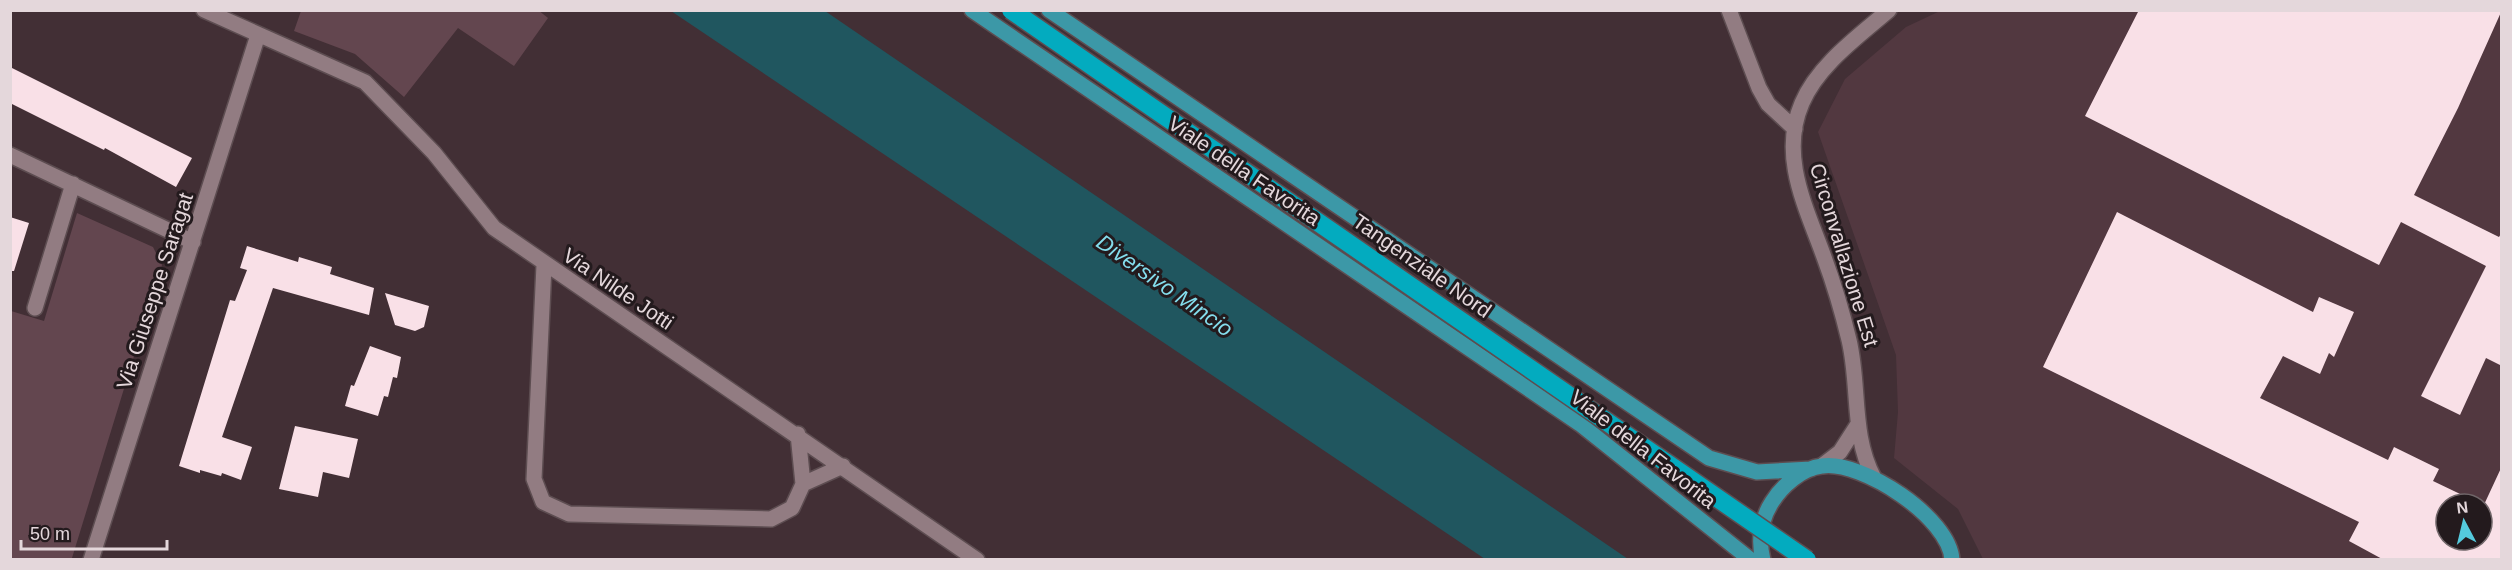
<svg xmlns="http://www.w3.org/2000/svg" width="2512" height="570" viewBox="0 0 2512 570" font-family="Arial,sans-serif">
	<rect width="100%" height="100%" fill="#422f35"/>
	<!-- built -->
	<path fill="#523840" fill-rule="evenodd" d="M1940,11H2501V559H1983L1958,509L1894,458L1898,412L1896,355L1818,132L1845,79L1906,27ZM2446,504H2482V540H2446Z"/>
	<!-- green -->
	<path fill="#63464f" d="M538,10L548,18L514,66L458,28L404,97L355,54L294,31L301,11Z
		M77,213L153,247L162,265L72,558L11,559V311L44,321Z"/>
	<!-- water -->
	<path fill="#20565f" d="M671,11H825L1628,559H1485Z"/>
	<!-- building -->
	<path fill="#f9e0e7" d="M2139,10H2502L2458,108L2414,195L2499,237L2502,232V366L2486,358L2460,415L2421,396L2486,266L2401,222L2379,265L2085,116Z
		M10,67L192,158L176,187L105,148L104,150L10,103Z
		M2117,212L2313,312L2319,297L2354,312L2334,357L2329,353L2320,374L2283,356L2260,398L2388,460L2394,447L2439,469L2433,481L2481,504H2446V540H2482V509L2502,466V560H2384L2349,541L2359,522L2043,367Z
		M10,217L29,223L14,271H10Z
		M247,246L298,262L299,257L332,267L330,274L374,288L369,315L273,288L222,437L252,447L241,480L222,473L221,476L200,470V473L179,466L230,300L235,301L247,270L240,268Z
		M385,293L429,306L424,327L415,331L395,325Z
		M370,346L401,357L397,378L393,377L388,397L384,396L378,416L345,406L351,385L354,386Z
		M295,426L358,439L349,478L323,472L318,497L279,489Z"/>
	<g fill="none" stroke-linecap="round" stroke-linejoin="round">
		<defs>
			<path id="minor" d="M204,10L365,82L434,153L494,228L977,560
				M1729,10L1759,88L1768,104L1795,129
				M10,155L193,242
				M544,265L534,479L543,502L569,514L771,519L792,508L803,484L843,466
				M35,308L73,184
				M798,434L803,484
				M1823,465L1840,452L1858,424
				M1874,478C1851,435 1860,386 1849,340C1842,311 1834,284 1824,257C1806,207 1779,156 1802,103C1818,65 1859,36 1889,10
				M91,560L258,35"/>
			<path id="major" d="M972,10L1580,424L1751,560
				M1049,10L1709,458L1757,472L1811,469
				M1763,560C1758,540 1761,519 1772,502C1782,486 1802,468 1822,466C1862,460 1950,518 1952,560"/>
		</defs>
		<!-- minor casing -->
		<use href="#minor" stroke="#5d4d51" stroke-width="18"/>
		<!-- major casing -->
		<use href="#major" stroke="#5d4d51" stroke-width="18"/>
		<!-- minor -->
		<use href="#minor" stroke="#927c82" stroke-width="15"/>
		<!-- major -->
		<use href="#major" stroke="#3c98a7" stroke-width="15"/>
		<defs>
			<path id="highway-bridge" d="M1011,10L1807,560"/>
		</defs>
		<!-- highway-bridge casing -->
		<use href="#highway-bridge" stroke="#5d4d51" stroke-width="21" stroke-linecap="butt"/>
		<!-- highway-bridge -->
		<use href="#highway-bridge" stroke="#03abbf" stroke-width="18"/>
	</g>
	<g text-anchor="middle" stroke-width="6" stroke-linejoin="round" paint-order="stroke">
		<!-- street labels -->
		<g font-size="21" fill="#e4d7db" stroke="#231a1d">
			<text transform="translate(1244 171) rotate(34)" y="7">Viale della Favorita</text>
			<text transform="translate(1844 255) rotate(73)" y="7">Circonvallazione Est</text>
			<text transform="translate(1422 266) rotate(35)" y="7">Tangenziale Nord</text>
			<text transform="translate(618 289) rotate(34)" y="7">Via Nilde Jotti</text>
			<text transform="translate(155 291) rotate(-72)" y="7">Via Giuseppe Saragat</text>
			<text transform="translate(1643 449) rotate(38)" y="7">Viale della Favorita</text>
		</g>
		<!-- water labels -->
		<g font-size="22" font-style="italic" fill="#84ddec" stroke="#231a1d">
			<text transform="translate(1165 285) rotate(35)" y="8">Diversivo Mincio</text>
		</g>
	</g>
	<!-- border -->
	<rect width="2512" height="570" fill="none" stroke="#e4d7db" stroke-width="24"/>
	<!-- north arrow -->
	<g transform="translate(2464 522) rotate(353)"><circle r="28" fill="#231a1d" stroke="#706669" stroke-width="1.5"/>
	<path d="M0-4.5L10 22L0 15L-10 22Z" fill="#54cadd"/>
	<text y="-9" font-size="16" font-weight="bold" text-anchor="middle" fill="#e4d7db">N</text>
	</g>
	<!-- scale -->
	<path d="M21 540v9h146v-9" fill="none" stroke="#e4d7db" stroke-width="3"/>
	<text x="30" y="540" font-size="18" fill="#e4d7db" stroke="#231a1d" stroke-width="4.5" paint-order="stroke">50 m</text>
</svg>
